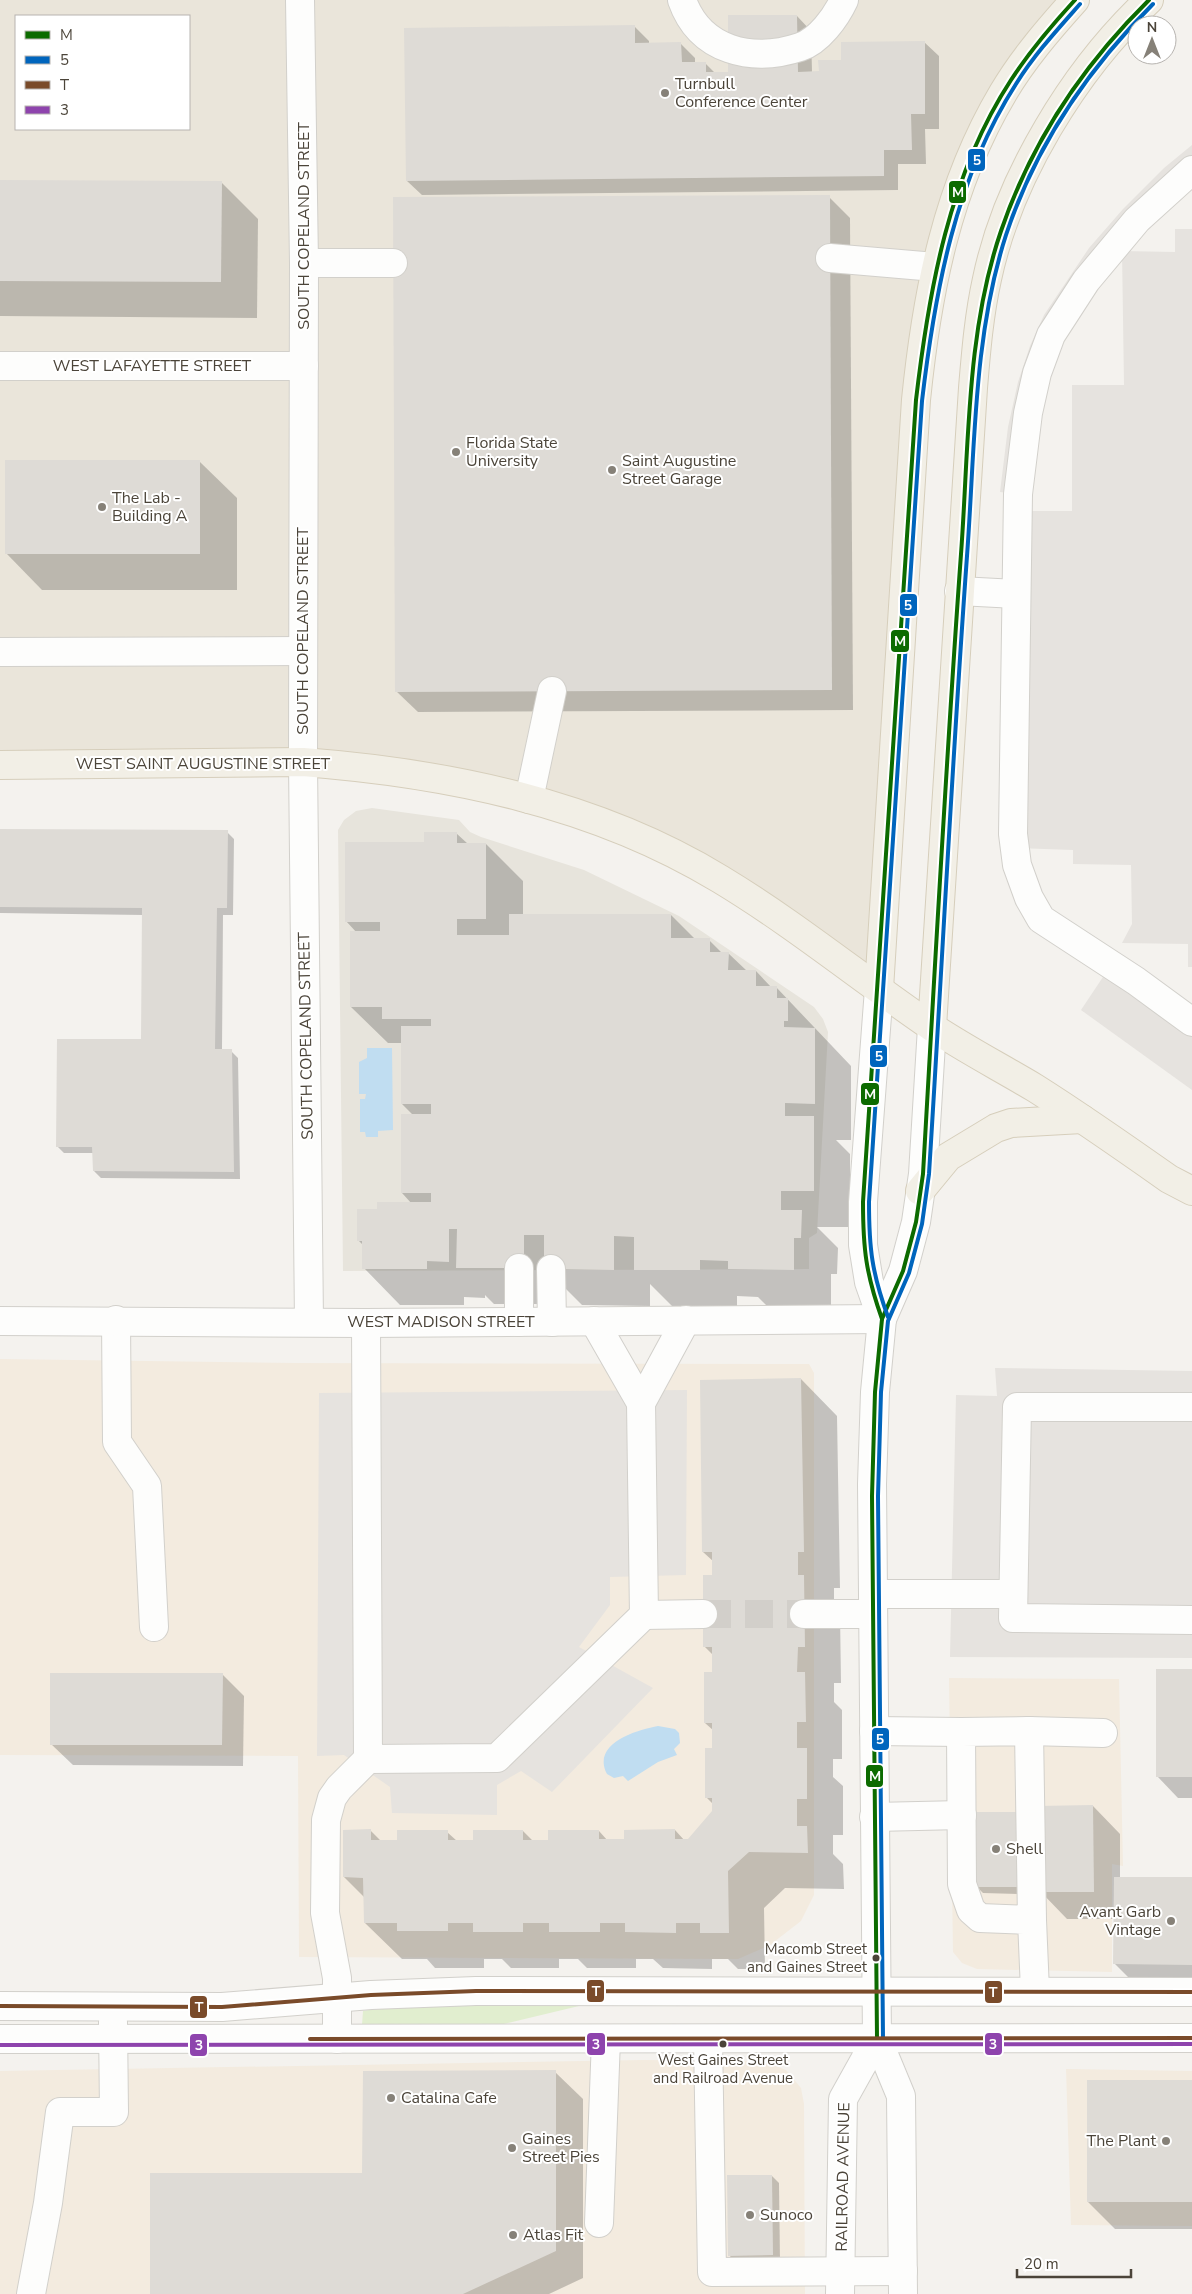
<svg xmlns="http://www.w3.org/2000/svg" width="1192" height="2294" viewBox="0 0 1192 2294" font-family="'Nunito Sans',sans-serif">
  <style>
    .residential { fill: #e7e4dc }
    .commercial { fill: #f3ebdf }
    .education { fill: #eae5da; fill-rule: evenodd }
    .green { fill: #e1eecf }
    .parking { fill: #e6e3df }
    .water { fill: #c0ddf1 }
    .shadow { fill: #0003 }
    .building { fill: #dedbd6 }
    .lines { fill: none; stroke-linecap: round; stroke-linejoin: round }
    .minor-tunnel { stroke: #d2cfca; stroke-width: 28; stroke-dasharray: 28 14; stroke-linecap: butt }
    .minor-casing { stroke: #d2d0cb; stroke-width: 30 }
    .major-casing { stroke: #d6cebb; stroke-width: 30 }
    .minor { stroke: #fdfdfc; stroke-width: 28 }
    .major { stroke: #f2efe6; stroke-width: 28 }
    .bus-1-casing { stroke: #fff; stroke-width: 8 }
    .bus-2-casing { stroke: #fff; stroke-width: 8 }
    .bus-3-casing { stroke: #fff; stroke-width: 8 }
    .bus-4-casing { stroke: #fff; stroke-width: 8 }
    .bus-1 { stroke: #0c6b00; stroke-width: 4 }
    .bus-2 { stroke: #0065bd; stroke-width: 4 }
    .bus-3 { stroke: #7a4b2a; stroke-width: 4 }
    .bus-4 { stroke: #8e44ad; stroke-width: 4 }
    .poi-dot { fill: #868178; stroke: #fff; stroke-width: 2 }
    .bus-dot { fill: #4b4439; stroke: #fff; stroke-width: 2 }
    .labels { text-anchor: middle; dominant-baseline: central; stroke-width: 4; stroke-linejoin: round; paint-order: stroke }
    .bus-label { font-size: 15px; fill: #4b4439; stroke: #fff; text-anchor: end }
    .poi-label { font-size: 16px; fill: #4b4439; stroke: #fff; text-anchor: start }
    .street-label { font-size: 16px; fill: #4b4439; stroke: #fff }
    .line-badge { stroke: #fff; stroke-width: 2 }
    .badge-label { font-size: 14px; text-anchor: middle; font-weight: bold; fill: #fff }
  </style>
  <rect width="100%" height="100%" fill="#f4f2ee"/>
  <path class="residential" d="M372 808 459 820 470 832 481 837 584 870 679 916 814 1007 823 1019 828 1032 817 1233 809 1238V1269L343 1271 338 830 344 820 356 811Z"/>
  <g class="commercial">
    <path d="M0 1359 296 1363 809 1364 814 1373V1895L801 1921 770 1945 738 1959 299 1957 298 1756 0 1755Z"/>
    <path d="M949 1678 1119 1679 1123 1866 1112 1864V1972L977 1969 962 1963 953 1952Z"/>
    <path d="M643 2060 763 2061 786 2070 801 2088 804 2104 805 2294H0V2071Z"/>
    <path d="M1066 2069 1192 2071V2226L1071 2225Z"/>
  </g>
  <path class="education" d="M0 0H1075L1030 53 935 267 879 989 666 849 404 772 0 765ZM16 16H189V129H16Z"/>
  <path class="green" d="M579 2003V2006L491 2027 368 2029 362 2025 363 2011 369 2010 450 2004Z"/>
  <g class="parking">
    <path d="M1192 145V170L1051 335 1018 494 1000 492 1008 427 1018 382 1030 346 1044 315 1089 248 1123 209 1164 168Z"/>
    <path d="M1175 229H1192V967H1188V944L1122 943 1132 924 1131 865 1073 864V850L1015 848 1017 511H1072V385H1124L1122 251 1175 252Z"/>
    <path d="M1111 965 1192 1021V1090L1081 1010Z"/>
    <path d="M995 1368 1192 1371V1658L950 1657 956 1395 997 1396Z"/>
    <path d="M687 1390 686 1575 610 1577V1605L579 1647 653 1688 552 1792 521 1771 497 1785V1815L392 1813 390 1787 344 1755 317 1756 319 1393Z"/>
  </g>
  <g class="water">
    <path d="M367 1048H392L393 1130 378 1131V1137H366L365 1132H360V1099H365L366 1094H359V1062L367 1058Z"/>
    <path d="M658 1726 675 1729 679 1733 680 1743 674 1749 677 1755 658 1762 628 1781 623 1776 614 1778 607 1774C591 1744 636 1730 658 1726Z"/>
  </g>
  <g class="shadow">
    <path d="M797 16 811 31 812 72H820L842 61 924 42 939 56V129H925L926 164H898V190L422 195 407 181 635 27 649 41V44H681L695 58V63H705L715 73H730Z"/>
    <path d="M0 181 222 183 258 219 257 318 0 316Z"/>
    <path d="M829 197 850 218 853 710 418 712 396 691Z"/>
    <path d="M200 462 237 498V590H42L6 553Z"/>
    <path d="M0 830 227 832 234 839 233 915H223L222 1051H231L238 1058 240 1179 101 1178 94 1171 93 1153H64L57 1146 142 1041 143 915 0 913Z"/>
    <path d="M456 833 468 844H486L523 881V915H671L696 940H709L722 953H728L747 971H756L771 987H776L851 1066V1140H836L850 1154V1227H817L838 1248 837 1274H831V1306L766 1305 758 1297 737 1296V1307L672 1306 650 1284V1306L582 1305 560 1283V1304H494L485 1295V1298L464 1297V1305H400L364 1268V1246L358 1240 378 1210 412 1204 402 1193 413 1115 402 1104V1043H388L351 1007 357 933 346 921 425 844Z"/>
    <path d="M801 1379 837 1416 840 1588H834V1607L840 1613 841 1683H834V1702L842 1710V1759H833V1777L843 1786V1835H833V1854L843 1864 844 1889 785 1888 764 1908 765 1969H738L728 1959H712V1969L663 1968 653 1959H636V1968H587L578 1959H559V1968H511L502 1959H484V1968H435L427 1959H402L365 1923V1898L344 1877 370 1830 381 1841H398L447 1832 457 1841H474L523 1831 533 1841H550L599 1831 608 1841H626L675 1830 685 1841H689L714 1811V1805L707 1798 714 1749V1731L705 1723 714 1673V1656L704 1646 714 1562 703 1552Z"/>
    <path d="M1192 1671V1798H1178L1157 1776Z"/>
    <path d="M222 1674 244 1696 243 1766 73 1765 51 1744Z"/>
    <path d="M1093 1806 1120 1834V1878H1192V1992L1142 1991 1115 1964V1919H1067L1040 1891Z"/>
    <path d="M1017 1813 1023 1894 983 1893 976 1886Z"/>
    <path d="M555 2072 583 2099V2278L549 2294H151L364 2175Z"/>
    <path d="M1192 2082V2229H1115L1088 2202Z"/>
    <path d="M772 2176 779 2183 780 2262 736 2263 729 2255Z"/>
  </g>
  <g class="building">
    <path d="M728 15H797L798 72 819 71 818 60H841V42L925 41V114H911L912 150H884V176L406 181 404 28 635 25V43L681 42 682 62H706V72H728Z"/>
    <path d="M0 180 222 181 221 282 0 281Z"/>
    <path d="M830 195 832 690 395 692 393 197Z"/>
    <rect x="5" y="460" width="195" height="94"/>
    <path d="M0 829 228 830 227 908H217L215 1049H232L234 1172 93 1171 92 1147H56L57 1039H141L142 908 0 907Z"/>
    <path d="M424 832H457V843H486V919H457V935H509V914H671V938H710V952H729L728 970H756V986H777V998H788V1021H784V1027L815 1028V1104L785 1103V1116H814V1191H781V1210H802L801 1238H794V1270L728 1269V1261L700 1260V1270H634V1237L614 1236V1270L544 1269V1235H524V1268H456L457 1229H449V1262L427 1261V1269H362V1241H357V1209H377V1202H431V1193H401V1114H431V1104H401V1026H431V1019H382V1007H350V931H380V922H345V842H424Z"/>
    <path d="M801 1378 804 1552H798V1575H804L805 1647H798L797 1672H805L806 1722H797V1748H807V1799H797V1826H807L808 1853 749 1852 728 1871 729 1933H700V1923H676V1933L625 1932V1923H600V1932H549V1923H523V1932H473V1923H448V1931H397V1923H364L363 1878 343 1877V1830L371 1829V1840H397V1830H448V1840H473V1830H523V1840H548V1830H599V1839H624V1830L675 1829V1839H688L712 1811V1798H705V1748H712V1723H704V1672H712V1647H703V1575H712V1552H702L700 1380Z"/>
    <rect x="1156" y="1669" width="36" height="108"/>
    <path d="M50 1673H223L222 1745H50Z"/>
    <path d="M1093 1805 1094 1892H1038V1806Z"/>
    <path d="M976 1812H1017V1887H975Z"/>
    <path d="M1114 1877H1192V1965L1113 1964Z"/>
    <path d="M556 2070V2251L463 2294H150V2173H362L363 2071Z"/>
    <rect x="1087" y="2080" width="105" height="122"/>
    <path d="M727 2175H772L773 2255 728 2256Z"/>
  </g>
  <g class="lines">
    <path class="minor-tunnel" d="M703 1614H804"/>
    <defs>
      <g id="minor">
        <path d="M300 0 304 263 303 762 309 1322"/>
        <path d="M682 0C700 51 752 63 800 47 819 41 836 17 844 0"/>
        <path d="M1192 170 1137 220 1086 281 1051 335 1037 373 1028 413 1018 494 1013 834 1017 865 1029 898 1041 919 1136 981 1192 1022"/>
        <path d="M830 258 935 267"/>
        <path d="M304 263H393"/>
        <path d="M0 366H304"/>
        <path d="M959 591 1016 594"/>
        <path d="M0 652 303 651"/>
        <path d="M529 799 552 691"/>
        <path d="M879 989 863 1202V1245L869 1282 882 1319"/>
        <path d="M519 1268V1322"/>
        <path d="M551 1269 552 1322"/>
        <path d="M116 1320 117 1442 147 1486 154 1627"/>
        <path d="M0 1321 366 1323 882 1319"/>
        <path d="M366 1323 368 1759 497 1758 644 1615 641 1403 594 1321"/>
        <path d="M641 1403 686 1320"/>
        <path d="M1192 1407H1017L1013 1618 1192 1620"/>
        <path d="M873 1594H1013"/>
        <path d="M804 1614H873"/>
        <path d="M644 1615 703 1614"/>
        <path d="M874 1731 961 1732"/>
        <path d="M1029 1731 1103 1733"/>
        <path d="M874 1817 962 1815"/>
        <path d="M1032 1920 1029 1731 961 1732 962 1884 971 1910 980 1918 1032 1920 1035 1991"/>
        <path d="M0 2006 222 2007 371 1995 476 1991 1192 1992"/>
        <path d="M0 2039 1192 2038"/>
        <path d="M337 2039V1978L325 1913 326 1820 332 1798 339 1788 368 1759"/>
        <path d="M708 2039 712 2272 903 2271"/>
        <path d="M599 2223 606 2039"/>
        <path d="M31 2294 48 2203 60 2112H114L113 2022"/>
        <path d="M840 2294 843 2099 877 2038"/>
        <path d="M903 2294 901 2096 877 2038 872 1484 875 1392 882 1319 903 1271 916 1222 923 1174 932 1027"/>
      </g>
      <g id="major">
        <path d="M0 765 303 762C447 773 595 803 720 879 793 923 859 977 929 1025 963 1048 1000 1067 1035 1088 1081 1117 1125 1148 1169 1179L1192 1191"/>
        <path d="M879 989 916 400C927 292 947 187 1003 93 1023 59 1049 29 1075 0"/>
        <path d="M932 1027 973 388C976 352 979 315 987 279 1008 179 1074 70 1149 0"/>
        <path d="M920 1191 948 1157 996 1128 1011 1123 1082 1119"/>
      </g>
    </defs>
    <use href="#minor" class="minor-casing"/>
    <use href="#major" class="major-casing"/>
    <use href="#minor" class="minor"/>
    <use href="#major" class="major"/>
    <defs>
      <g id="bus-1">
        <path d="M882 1319C866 1274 863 1249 863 1202L916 400C929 289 949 175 1011 80 1030 51 1052 25 1075 0"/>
        <path d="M877 2038 872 1496 875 1392 882 1319 903 1271 916 1222 923 1174C935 967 946 760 961 554 969 447 966 333 1001 231 1031 143 1083 65 1149 0"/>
      </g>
      <g id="bus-2">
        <path d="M888 1317C872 1273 869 1249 869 1202L922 401C935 291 955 179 1016 84 1034 55 1057 30 1080 4"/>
        <path d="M883 2038 878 1496 881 1392 888 1321 909 1273 922 1224 929 1174C942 968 952 762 967 556 975 450 973 337 1006 235 1035 147 1088 69 1153 4"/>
      </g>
      <g id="bus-3">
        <path d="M0 2006 222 2007 371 1995 476 1991 1192 1992"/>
        <path d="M310 2039 1192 2038"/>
      </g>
      <path id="bus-4" d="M0 2045 1192 2044"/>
    </defs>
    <use href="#bus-1" class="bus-1-casing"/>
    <use href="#bus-2" class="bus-2-casing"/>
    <use href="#bus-3" class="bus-3-casing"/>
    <use href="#bus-4" class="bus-4-casing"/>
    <use href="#bus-1" class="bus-1"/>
    <use href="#bus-2" class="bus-2"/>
    <use href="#bus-3" class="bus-3"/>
    <use href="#bus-4" class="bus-4"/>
  </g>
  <g class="poi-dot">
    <circle cx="665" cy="93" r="5"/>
    <circle cx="456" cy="452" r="5"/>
    <circle cx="612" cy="470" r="5"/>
    <circle cx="102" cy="507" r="5"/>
    <circle cx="996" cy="1849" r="5"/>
    <circle cx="1171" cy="1921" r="5"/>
    <circle cx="391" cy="2098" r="5"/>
    <circle cx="1166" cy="2141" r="5"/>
    <circle cx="512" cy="2148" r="5"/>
    <circle cx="750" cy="2215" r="5"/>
    <circle cx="513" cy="2235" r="5"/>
  </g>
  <g class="bus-dot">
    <circle cx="876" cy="1958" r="4.5"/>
    <circle cx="723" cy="2044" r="4.5"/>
  </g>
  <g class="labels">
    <g class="bus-label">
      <text x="867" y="1949">Macomb Street<tspan x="867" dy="18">and Gaines Street</tspan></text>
      <text x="723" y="2060" text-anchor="middle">West Gaines Street<tspan x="723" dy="18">and Railroad Avenue</tspan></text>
    </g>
    <g class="poi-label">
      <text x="675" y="84">Turnbull<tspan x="675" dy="18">Conference Center</tspan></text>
      <text x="466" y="443">Florida State<tspan x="466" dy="18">University</tspan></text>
      <text x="622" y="461">Saint Augustine<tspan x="622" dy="18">Street Garage</tspan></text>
      <text x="112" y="498">The Lab -<tspan x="112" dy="18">Building A</tspan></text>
      <text x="1006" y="1849">Shell</text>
      <text x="1161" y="1912" text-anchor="end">Avant Garb<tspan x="1161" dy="18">Vintage</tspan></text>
      <text x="401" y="2098">Catalina Cafe</text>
      <text x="522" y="2139">Gaines<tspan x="522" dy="18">Street Pies</tspan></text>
      <text x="1156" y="2141" text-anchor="end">The Plant</text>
      <text x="760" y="2215">Sunoco</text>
      <text x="523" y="2235">Atlas Fit</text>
    </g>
    <g class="street-label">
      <text transform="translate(304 226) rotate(-90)">SOUTH COPELAND STREET</text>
      <text x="152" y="366">WEST LAFAYETTE STREET</text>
      <text transform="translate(303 631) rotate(-90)">SOUTH COPELAND STREET</text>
      <text x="203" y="764">WEST SAINT AUGUSTINE STREET</text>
      <text transform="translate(306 1036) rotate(-91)">SOUTH COPELAND STREET</text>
      <text x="441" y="1322">WEST MADISON STREET</text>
      <text transform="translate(843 2177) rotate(-89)">RAILROAD AVENUE</text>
    </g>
  </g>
  <g class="line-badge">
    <rect x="967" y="148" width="19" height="24" rx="5" fill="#0065bd"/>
    <rect x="948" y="180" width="19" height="24" rx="5" fill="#0c6b00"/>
    <rect x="899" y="593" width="19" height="24" rx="5" fill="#0065bd"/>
    <rect x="890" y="629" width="20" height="24" rx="5" fill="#0c6b00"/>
    <rect x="869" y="1044" width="19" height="24" rx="5" fill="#0065bd"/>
    <rect x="860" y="1082" width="20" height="24" rx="5" fill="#0c6b00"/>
    <rect x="871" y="1727" width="19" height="24" rx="5" fill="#0065bd"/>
    <rect x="865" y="1764" width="19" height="24" rx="5" fill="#0c6b00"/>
    <rect x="586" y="1979" width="19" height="24" rx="5" fill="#7a4b2a"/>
    <rect x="984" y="1980" width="19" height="24" rx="5" fill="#7a4b2a"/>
    <rect x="189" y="1995" width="19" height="24" rx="5" fill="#7a4b2a"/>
    <rect x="984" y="2032" width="19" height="24" rx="5" fill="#8e44ad"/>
    <rect x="586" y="2032" width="20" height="24" rx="5" fill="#8e44ad"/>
    <rect x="189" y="2033" width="19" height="24" rx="5" fill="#8e44ad"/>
  </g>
  <g class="badge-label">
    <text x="977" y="165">5</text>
    <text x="958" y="197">M</text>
    <text x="908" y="610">5</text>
    <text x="900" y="646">M</text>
    <text x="879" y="1061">5</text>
    <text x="870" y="1099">M</text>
    <text x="880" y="1744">5</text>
    <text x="875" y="1781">M</text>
    <text x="596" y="1996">T</text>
    <text x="993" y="1997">T</text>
    <text x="199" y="2012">T</text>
    <text x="993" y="2049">3</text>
    <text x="596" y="2049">3</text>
    <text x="199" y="2050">3</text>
  </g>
  <rect x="15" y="15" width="175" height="115" fill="#ffffff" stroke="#b7b4b0"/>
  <rect x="25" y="31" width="25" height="8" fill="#0c6b00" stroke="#b7b4b0"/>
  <text x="60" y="40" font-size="15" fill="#4b4439">M</text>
  <rect x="25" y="56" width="25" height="8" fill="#0065bd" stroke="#b7b4b0"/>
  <text x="60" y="65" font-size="15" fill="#4b4439">5</text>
  <rect x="25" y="81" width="25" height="8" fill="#7a4b2a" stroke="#b7b4b0"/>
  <text x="60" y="90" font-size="15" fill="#4b4439">T</text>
  <rect x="25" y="106" width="25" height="8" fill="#8e44ad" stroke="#b7b4b0"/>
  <text x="60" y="115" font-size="15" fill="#4b4439">3</text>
  <g transform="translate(1152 40)"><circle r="24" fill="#ffffff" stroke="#b7b4b0"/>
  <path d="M0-4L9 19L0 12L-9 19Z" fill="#868178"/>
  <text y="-8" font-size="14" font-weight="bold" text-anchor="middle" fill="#4b4439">N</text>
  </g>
  <path d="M1017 2269v8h114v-8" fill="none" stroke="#4b4439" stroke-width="2.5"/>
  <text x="1024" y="2269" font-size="15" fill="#4b4439" stroke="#ffffff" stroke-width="4" paint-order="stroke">20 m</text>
</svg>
